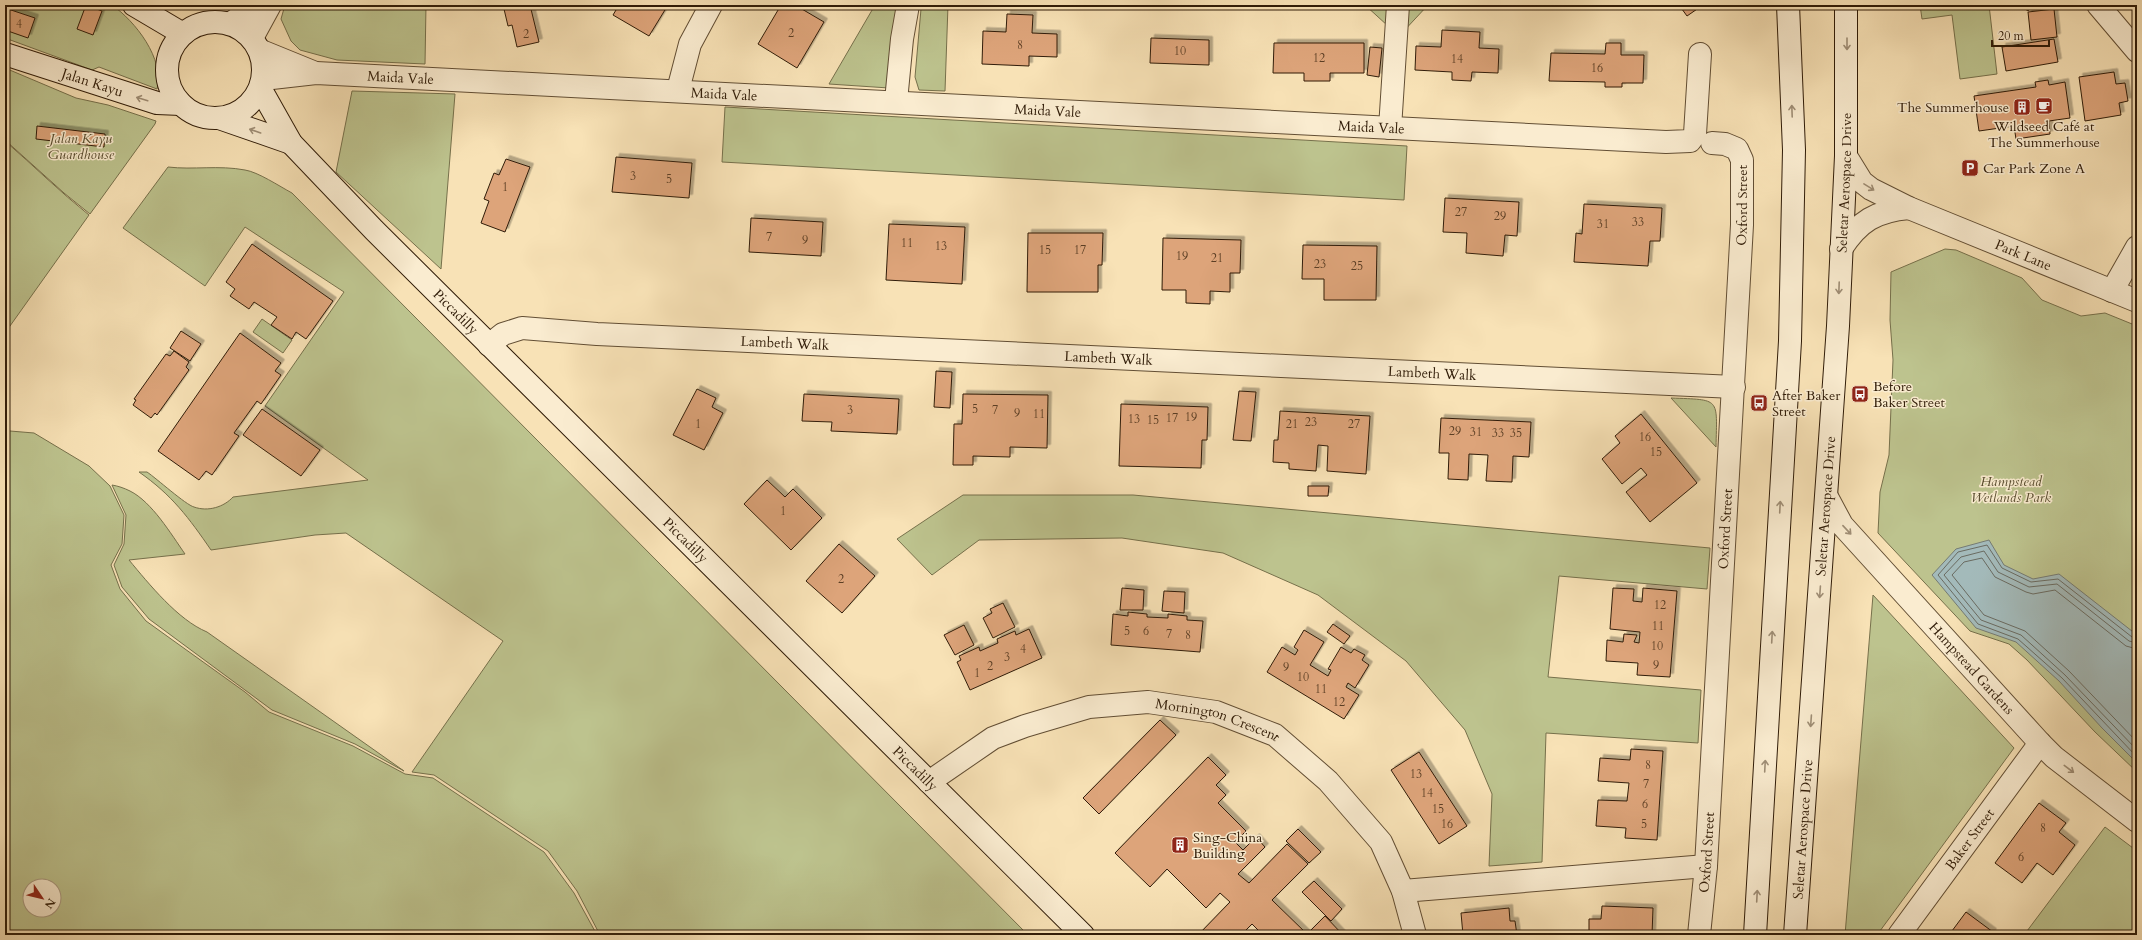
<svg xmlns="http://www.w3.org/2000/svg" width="2142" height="940" viewBox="0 0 2142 940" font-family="Cardo,serif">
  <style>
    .green { fill: #bdc38e; stroke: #76704b; fill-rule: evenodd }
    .water { fill: #a3baba; stroke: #757b73 }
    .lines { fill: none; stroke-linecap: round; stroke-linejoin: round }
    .shore { stroke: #6a6b61; stroke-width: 1 }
    .building { fill: #dda47a; stroke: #301c08; filter: url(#shadow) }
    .street-casing { stroke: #624e34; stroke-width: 24 }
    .secondary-casing { stroke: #301c08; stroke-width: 24 }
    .street { stroke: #faecd0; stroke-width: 22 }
    .secondary { stroke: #faecd0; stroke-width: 22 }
    .oneway { stroke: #9f8e76 }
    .labels { text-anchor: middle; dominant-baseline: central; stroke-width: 3; stroke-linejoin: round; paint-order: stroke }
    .number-label { font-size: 12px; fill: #5b3e24 }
    .street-label { font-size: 14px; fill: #301c08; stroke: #faecd0 }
    .poi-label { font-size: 14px; fill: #301c08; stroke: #faecd0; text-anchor: start }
    .park-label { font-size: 14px; font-style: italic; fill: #5a4e30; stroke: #faecd0 }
  </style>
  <defs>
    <filter id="shadow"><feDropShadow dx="3.5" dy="-3.5" stdDeviation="0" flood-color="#0004"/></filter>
  </defs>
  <rect width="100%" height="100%" fill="#f8e2b6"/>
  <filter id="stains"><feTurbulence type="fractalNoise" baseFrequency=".005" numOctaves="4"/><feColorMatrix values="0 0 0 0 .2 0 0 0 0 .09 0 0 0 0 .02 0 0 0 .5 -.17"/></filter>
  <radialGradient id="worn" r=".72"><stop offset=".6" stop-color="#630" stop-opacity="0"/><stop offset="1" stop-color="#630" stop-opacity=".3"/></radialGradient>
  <g class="green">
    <path d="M5 5H112C135 21 165 59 157 89L99 67 92 70 5 38Z"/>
    <path d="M285 5H426L425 64 337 60 300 50 291 41 281 19Z"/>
    <path d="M875 5H900L889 88 829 84Z"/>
    <path d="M923 5H948L945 91 919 90 915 77 921 9Z"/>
    <path d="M1365 5H1390L1388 26Z"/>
    <path d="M1404 5H1428L1401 34Z"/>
    <path d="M1920 5H1989L1997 74 1960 79 1952 15 1922 19Z"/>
    <path d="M5 68 76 98 108 105 156 121 155 124 90 214 64 193 5 140Z"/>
    <path d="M352 91 455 94 441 269 336 172Z"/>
    <path d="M725 107 1407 146 1404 200 722 162Z"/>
    <path d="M5 141C34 166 60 192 89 215L5 333Z"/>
    <path d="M168 167C193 170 219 165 245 170 258 172 279 186 292 193L1028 935H600L577 891 548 851 434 775 412 772 503 641 346 533 315 535 211 550C189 518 172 495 139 472H147C156 478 186 505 194 507 208 512 224 507 233 497L368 480 265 406 344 292 245 227 205 286 123 228Z"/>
    <path d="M1945 249 1956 250 2022 278 2042 300 2081 316 2105 313 2137 326V772L2095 732 2027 660 2009 644 1970 631 1878 533 1880 492 1889 455 1893 360 1890 320 1891 272Z"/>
    <path d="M262 319 292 340 283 353 253 332Z"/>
    <path d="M1671 398C1721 400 1717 397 1716 447Z"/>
    <path d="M5 429 10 431 34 433 89 466 110 486 124 515 122 544 111 565 120 589 146 621 245 692 269 712 353 746 405 774 433 778 544 852 574 893 597 935H5ZM30 886H54V910H30Z"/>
    <path d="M112 485C118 486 124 488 130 491 152 502 171 534 185 554L129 560C149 584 178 620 207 632L404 771 355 744 272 710 149 619 122 587 114 565 124 544 126 515Z"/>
    <path d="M963 495H1133L1710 548 1707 589 1559 576 1548 677 1701 690 1698 743 1546 733 1542 862 1489 866 1492 794 1465 730 1406 661 1318 595 1223 553 1122 538 979 540 932 575 897 539Z"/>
    <path d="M1873 595 2014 748 1877 935H1845Z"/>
    <path d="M2105 827 2137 851V932L2135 935H2024Z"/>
  </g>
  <path class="water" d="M1989 540 2004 565 2033 579 2059 574 2137 635V763L2102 728 2059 681 2016 642 1976 628 1932 575 1956 549Z"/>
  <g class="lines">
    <g class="shore">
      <path d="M2137 638 2132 637 2058 579 2031 582 2002 568 1987 545 1958 552 1938 575 1978 624 2018 639 2062 678 2137 757"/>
      <path d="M2137 643 2129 641 2057 584 2029 587 1998 572 1984 551 1961 557 1944 575 1981 620 2021 635 2065 675 2137 750"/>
      <path d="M2137 649 2126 646 2055 590 2033 594 2026 592 1995 577 1982 558 1964 562 1952 575 1984 615 2025 631 2069 671 2137 742"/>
    </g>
  </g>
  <g class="building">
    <path d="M86 5 102 11 93 35 77 29Z"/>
    <path d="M507 5H530L539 42 517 47 512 25 508 26 504 9 508 8Z"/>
    <path d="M619 5H668L649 36 613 15Z"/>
    <path d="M781 5H795L824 22 797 68 758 44Z"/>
    <path d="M1679 5H1703L1687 16Z"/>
    <path d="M2020 5H2032L2028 11Z"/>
    <path d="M5 8 35 18 28 38 5 30Z"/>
    <path d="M2054 9 2057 37 2031 40 2028 12Z"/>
    <path d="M1007 14 1033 15 1032 33 1057 34V57L1029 56V66L982 64 983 31 1006 32Z"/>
    <path d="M1442 30 1480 32 1479 48 1499 49 1498 73 1472 72 1471 81 1452 80V72L1415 70 1416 46 1441 47Z"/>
    <path d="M1151 38 1209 40V65L1150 63Z"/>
    <path d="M2054 39 2058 62 2006 71 2002 47Z"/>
    <path d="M1274 43H1364V73H1330V81H1304V73H1273Z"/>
    <path d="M1606 43H1621V55H1644L1643 83H1622V87H1605V82L1549 81 1551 53 1605 54Z"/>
    <path d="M1370 47 1382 48 1379 77 1367 75Z"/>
    <path d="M2114 72 2116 84 2125 83 2128 101 2119 103 2121 115 2085 121 2079 77Z"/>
    <path d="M2048 80 2049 85 2065 82 2070 118 2049 121 2050 134 2016 139 2014 126 1979 131 1974 96 2036 87 2035 82Z"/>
    <path d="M37 126 105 134 104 147 36 139Z"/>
    <path d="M616 157 692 163 689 198 612 192Z"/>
    <path d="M506 159 530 167 505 232 481 223 489 201 484 199 494 173 499 175Z"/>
    <path d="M1445 198 1519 202 1517 236 1505 235 1503 256 1466 253 1467 233 1443 232Z"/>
    <path d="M1584 204 1662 208 1660 241H1650L1648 266 1574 262 1576 233 1582 234Z"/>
    <path d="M751 218 823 222 821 256 749 252Z"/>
    <path d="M889 224 965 227 962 284 886 280Z"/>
    <path d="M1028 233H1103L1102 265H1098V292H1027Z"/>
    <path d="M1163 238 1241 240 1240 273H1230V292L1210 291V304L1186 303V290H1162Z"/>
    <path d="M252 244 333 301 306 339 296 332 292 339 271 325 277 317 254 302 249 309 230 296 235 289 226 282Z"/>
    <path d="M1303 245 1377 246 1376 300H1324V279H1302Z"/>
    <path d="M181 331 201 344 190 361 170 348Z"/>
    <path d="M240 333 281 363 275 371 281 375 261 404 257 401 234 433 239 436 212 475 206 471 199 480 158 451Z"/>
    <path d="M174 351 189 362 186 367 189 370 157 415 155 413 151 418 133 405 136 400 134 399 166 354 170 356Z"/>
    <path d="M936 371 952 372 950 408 934 407Z"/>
    <path d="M697 389 716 398 712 407 723 413 704 450 673 435Z"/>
    <path d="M1239 391 1256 392 1251 441 1233 440Z"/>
    <path d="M804 394 899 399 897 434 831 431 832 422 802 421Z"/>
    <path d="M963 394 1048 395 1047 448 1010 447V457L973 456V465H953L954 424H962Z"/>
    <path d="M1121 404 1208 407 1207 440H1202L1201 468 1119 466Z"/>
    <path d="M262 409 320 450 301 476 243 435Z"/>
    <path d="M1280 411 1370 416 1366 474 1327 471 1328 446 1318 445 1316 471 1289 469V463L1273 462 1274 440H1278Z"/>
    <path d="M1641 414 1697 483 1650 522 1626 492 1647 475 1641 468 1622 484 1602 459 1620 443 1615 436Z"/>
    <path d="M1441 418 1531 422 1529 457 1513 456 1512 482 1486 481 1488 455 1469 454 1468 480 1448 479 1449 453H1439Z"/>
    <path d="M767 480 785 497 793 489 822 518 791 550 744 504Z"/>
    <path d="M1308 486H1329L1328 496H1308Z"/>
    <path d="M839 544 875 576 842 613 806 581Z"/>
    <path d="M1122 588 1144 590 1143 610H1120Z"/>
    <path d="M1613 588 1634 589 1633 601 1642 602 1643 588 1677 591 1670 677 1637 675 1638 663 1606 661 1607 640 1623 642 1624 634 1637 635 1634 642 1639 643 1640 632 1610 629Z"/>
    <path d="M1164 591 1185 592 1184 613 1162 611Z"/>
    <path d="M1003 603 1015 627 993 638 983 618 992 613 990 609Z"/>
    <path d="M1128 612 1147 614V617L1168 618V614L1187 616V620L1203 621 1200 652 1111 645 1113 614 1128 616Z"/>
    <path d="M1333 624 1350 636 1344 644 1327 632Z"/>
    <path d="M964 625 974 645 955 655 944 635Z"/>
    <path d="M1029 629 1042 658 970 690 957 662 961 660 959 656 979 647 980 651 998 643 997 639 1015 631 1016 635Z"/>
    <path d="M1304 630 1324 642 1310 665 1328 676 1331 670 1328 669 1341 647 1351 653 1354 649 1365 655 1362 660 1369 665 1355 688 1348 683 1346 687 1359 695 1344 719 1267 672 1282 647 1295 655 1298 650 1294 647Z"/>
    <path d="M1160 720 1176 735 1099 814 1083 798Z"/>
    <path d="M1631 749 1663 751 1657 840 1625 838 1626 828 1596 826 1598 800 1627 801 1629 783 1598 781 1600 758 1630 760Z"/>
    <path d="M1419 752 1467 826 1439 844 1391 770Z"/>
    <path d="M1208 757 1226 775 1216 785 1226 795 1218 803 1246 831 1235 842 1243 850 1256 837 1265 847 1238 874 1249 883 1287 844 1308 864 1272 900 1307 934 1325 916 1343 935H1263L1252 924 1241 935H1198L1230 902 1220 893 1206 908 1167 869 1150 887 1115 853Z"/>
    <path d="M2039 803 2066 823 2059 832 2075 845 2053 875 2037 863 2022 883 1995 863Z"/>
    <path d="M1298 829 1321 852 1309 863 1286 841Z"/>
    <path d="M1314 881 1342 909 1331 921 1302 892Z"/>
    <path d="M1602 906 1653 908 1652 935H1589V919H1601Z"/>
    <path d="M1509 908 1510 921H1515L1517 935H1463L1461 913Z"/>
    <path d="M1966 912 1993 932 1991 935H1949Z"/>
  </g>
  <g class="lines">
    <defs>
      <g id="street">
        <path d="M2098 5 2137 51"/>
        <path d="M230 24 256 5"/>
        <path d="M252 38 270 5"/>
        <path d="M259 50 313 72"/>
        <path id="s1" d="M263 79 316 73 1666 142 1690 141 1695 134 1700 54"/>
        <path d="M678 90 690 44 711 5"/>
        <path d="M896 101 902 39 908 5"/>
        <path d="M1390 128 1398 5"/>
        <path id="s2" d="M1846 156 1862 182 1871 189 1909 208 2137 301"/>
        <path d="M1841 249C1859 221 1876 211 1909 208"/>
        <path d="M2112 291 2137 247"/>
        <path id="s3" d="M489 345 503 334 522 328 597 334 1734 387"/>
        <path id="s4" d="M1827 497 1842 525 2040 743 2054 757 2137 821"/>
        <path id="s5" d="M929 782 993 738 1025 726 1089 707 1148 702 1216 712 1275 735 1328 781 1381 842 1403 891 1415 935"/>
        <path d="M1403 891 1706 866"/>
        <path id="s6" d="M1699 935 1706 866 1742 225V160L1737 149 1725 144 1712 143"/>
        <path id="s7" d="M1899 935 2040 743"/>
      </g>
      <g id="secondary">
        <path d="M134 5 183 34"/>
        <circle cx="215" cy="70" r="48"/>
        <path id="s8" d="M5 54 157 103 181 104"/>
        <path id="s9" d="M260 88 291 143 374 230 1083 935"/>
        <path d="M219 118 291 143"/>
        <path d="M1755 935 1790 341 1794 150 1788 5"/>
        <path id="s10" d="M1795 935 1838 326 1846 156V5"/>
      </g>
    </defs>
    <use href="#street" class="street-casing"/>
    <use href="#secondary" class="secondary-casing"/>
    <use href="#street" class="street"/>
    <use href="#secondary" class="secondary"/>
  </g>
  <defs><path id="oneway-shaft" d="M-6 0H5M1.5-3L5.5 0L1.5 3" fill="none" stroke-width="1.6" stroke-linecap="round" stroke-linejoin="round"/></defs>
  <g class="oneway">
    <use href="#oneway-shaft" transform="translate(1847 44) rotate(90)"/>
    <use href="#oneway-shaft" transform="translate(142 99) rotate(-163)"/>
    <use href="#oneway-shaft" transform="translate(1792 111) rotate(-92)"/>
    <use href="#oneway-shaft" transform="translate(255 131) rotate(-161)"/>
    <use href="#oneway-shaft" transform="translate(1869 187) rotate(32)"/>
    <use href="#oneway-shaft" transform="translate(1839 288) rotate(92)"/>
    <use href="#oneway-shaft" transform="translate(1780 507) rotate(-87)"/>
    <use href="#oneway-shaft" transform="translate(1847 530) rotate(47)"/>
    <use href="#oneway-shaft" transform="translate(1820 592) rotate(94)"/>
    <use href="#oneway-shaft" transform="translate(1772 637) rotate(-87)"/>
    <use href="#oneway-shaft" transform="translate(1811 721) rotate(94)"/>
    <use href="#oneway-shaft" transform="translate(1765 766) rotate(-87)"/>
    <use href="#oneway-shaft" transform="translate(2069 769) rotate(37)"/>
    <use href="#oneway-shaft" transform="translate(1757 896) rotate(-87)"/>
  </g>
  <defs>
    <symbol id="cafe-square" viewBox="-11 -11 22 22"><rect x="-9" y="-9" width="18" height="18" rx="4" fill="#8f2418" stroke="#faecd0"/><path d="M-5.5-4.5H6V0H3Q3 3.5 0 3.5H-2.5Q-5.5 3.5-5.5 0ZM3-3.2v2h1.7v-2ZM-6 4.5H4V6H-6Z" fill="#fff"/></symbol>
    <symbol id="building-square" viewBox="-11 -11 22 22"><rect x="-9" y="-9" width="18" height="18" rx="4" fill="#8f2418" stroke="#faecd0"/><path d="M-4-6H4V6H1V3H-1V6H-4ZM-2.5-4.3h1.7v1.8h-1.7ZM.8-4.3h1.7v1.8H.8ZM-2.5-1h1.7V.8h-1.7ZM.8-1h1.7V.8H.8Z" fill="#fff"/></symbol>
    <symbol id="parking-square" viewBox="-11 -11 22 22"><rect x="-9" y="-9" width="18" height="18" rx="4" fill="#8f2418" stroke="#faecd0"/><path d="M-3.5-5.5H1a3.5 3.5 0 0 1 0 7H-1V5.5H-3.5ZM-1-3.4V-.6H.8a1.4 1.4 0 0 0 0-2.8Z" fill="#fff"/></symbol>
    <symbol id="bus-square" viewBox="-11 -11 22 22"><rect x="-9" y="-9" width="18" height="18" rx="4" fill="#8f2418" stroke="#faecd0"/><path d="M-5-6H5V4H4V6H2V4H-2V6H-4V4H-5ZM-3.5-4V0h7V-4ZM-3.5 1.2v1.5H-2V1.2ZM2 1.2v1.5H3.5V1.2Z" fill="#fff"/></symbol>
  </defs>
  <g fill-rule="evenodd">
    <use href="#cafe-square" x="2034" y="96" width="20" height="20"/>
    <use href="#building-square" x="2012" y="97" width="20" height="20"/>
    <use href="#parking-square" x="1960" y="158" width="20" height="20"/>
    <use href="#bus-square" x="1850" y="384" width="20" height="20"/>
    <use href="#bus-square" x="1749" y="393" width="20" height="20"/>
    <use href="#building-square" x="1170" y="835" width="20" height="20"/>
  </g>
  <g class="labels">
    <g class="number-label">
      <text x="19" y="24">4</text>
      <text x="791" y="33">2</text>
      <text x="526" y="34">2</text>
      <text x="1020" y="45">8</text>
      <text x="1180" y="51">10</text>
      <text x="1319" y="58">12</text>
      <text x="1457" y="59">14</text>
      <text x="1597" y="68">16</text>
      <text x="633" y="176">3</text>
      <text x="669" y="179">5</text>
      <text x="505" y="187">1</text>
      <text x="1461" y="212">27</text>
      <text x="1500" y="216">29</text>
      <text x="1638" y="222">33</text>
      <text x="1603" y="224">31</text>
      <text x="769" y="237">7</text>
      <text x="805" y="240">9</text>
      <text x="907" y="243">11</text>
      <text x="941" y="246">13</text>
      <text x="1045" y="250">15</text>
      <text x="1080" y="250">17</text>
      <text x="1182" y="256">19</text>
      <text x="1217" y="258">21</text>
      <text x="1320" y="264">23</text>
      <text x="1357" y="266">25</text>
      <text x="975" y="409">5</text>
      <text x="850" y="410">3</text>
      <text x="995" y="410">7</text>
      <text x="1017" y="413">9</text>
      <text x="1039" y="414">11</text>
      <text x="1191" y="417">19</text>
      <text x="1172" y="418">17</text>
      <text x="1134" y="419">13</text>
      <text x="1153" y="420">15</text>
      <text x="1311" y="422">23</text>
      <text x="698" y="424">1</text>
      <text x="1292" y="424">21</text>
      <text x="1354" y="424">27</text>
      <text x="1455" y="431">29</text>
      <text x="1476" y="432">31</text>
      <text x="1498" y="433">33</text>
      <text x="1516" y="433">35</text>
      <text x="1645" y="437">16</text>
      <text x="1656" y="452">15</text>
      <text x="783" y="511">1</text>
      <text x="841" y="579">2</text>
      <text x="1660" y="605">12</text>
      <text x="1658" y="626">11</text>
      <text x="1127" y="631">5</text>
      <text x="1146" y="631">6</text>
      <text x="1169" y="634">7</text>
      <text x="1188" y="635">8</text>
      <text x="1657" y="646">10</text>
      <text x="1023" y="649">4</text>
      <text x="1007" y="657">3</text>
      <text x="1656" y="665">9</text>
      <text x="990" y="666">2</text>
      <text x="1286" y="667">9</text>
      <text x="977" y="673">1</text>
      <text x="1303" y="677">10</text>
      <text x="1321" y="689">11</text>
      <text x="1339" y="702">12</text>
      <text x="1648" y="765">8</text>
      <text x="1416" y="774">13</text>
      <text x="1646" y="784">7</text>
      <text x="1427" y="793">14</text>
      <text x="1645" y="804">6</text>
      <text x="1438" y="809">15</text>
      <text x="1447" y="824">16</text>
      <text x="1644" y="824">5</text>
      <text x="2043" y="828">8</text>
      <text x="2021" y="857">6</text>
    </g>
    <g class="street-label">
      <text stroke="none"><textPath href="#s1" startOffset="138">Maida Vale</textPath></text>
      <text stroke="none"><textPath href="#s8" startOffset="92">Jalan Kayu</textPath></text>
      <text stroke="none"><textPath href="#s1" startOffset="462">Maida Vale</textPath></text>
      <text stroke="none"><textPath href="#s1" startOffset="786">Maida Vale</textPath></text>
      <text stroke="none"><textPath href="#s1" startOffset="1110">Maida Vale</textPath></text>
      <text stroke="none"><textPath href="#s10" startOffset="754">Seletar Aerospace Drive</textPath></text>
      <text stroke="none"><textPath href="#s6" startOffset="731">Oxford Street</textPath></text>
      <text stroke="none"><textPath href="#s2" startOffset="208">Park Lane</textPath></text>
      <text stroke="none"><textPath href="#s9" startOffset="299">Piccadilly</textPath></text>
      <text stroke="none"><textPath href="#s3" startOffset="301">Lambeth Walk</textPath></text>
      <text stroke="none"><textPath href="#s3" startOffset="625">Lambeth Walk</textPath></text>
      <text stroke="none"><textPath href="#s3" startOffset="949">Lambeth Walk</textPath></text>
      <text stroke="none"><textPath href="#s10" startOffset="430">Seletar Aerospace Drive</textPath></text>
      <text stroke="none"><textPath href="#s6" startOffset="407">Oxford Street</textPath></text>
      <text stroke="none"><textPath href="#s9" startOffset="623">Piccadilly</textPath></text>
      <text stroke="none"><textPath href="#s4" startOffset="225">Hampstead Gardens</textPath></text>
      <text stroke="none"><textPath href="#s5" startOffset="310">Mornington Crescent</textPath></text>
      <text stroke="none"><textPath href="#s9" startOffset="947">Piccadilly</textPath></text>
      <text stroke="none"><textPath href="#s10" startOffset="106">Seletar Aerospace Drive</textPath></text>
      <text stroke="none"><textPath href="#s7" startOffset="119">Baker Street</textPath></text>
      <text stroke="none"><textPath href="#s6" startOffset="83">Oxford Street</textPath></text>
    </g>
    <g class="poi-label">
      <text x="2009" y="107" text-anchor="end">The Summerhouse</text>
      <text x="2044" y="126" text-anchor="middle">Wildseed Café at<tspan x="2044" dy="16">The Summerhouse</tspan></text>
      <text x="1983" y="168">Car Park Zone A</text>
      <text x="1873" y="386">Before<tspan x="1873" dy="16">Baker Street</tspan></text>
      <text x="1772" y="395">After Baker<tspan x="1772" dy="16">Street</tspan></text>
      <text x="1193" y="837">Sing-China<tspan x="1193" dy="16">Building</tspan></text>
    </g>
    <g class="park-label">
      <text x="81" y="138">Jalan Kayu<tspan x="81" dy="16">Guardhouse</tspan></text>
      <text x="2011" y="481">Hampstead<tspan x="2011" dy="16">Wetlands Park</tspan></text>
    </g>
  </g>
  <rect width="2142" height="940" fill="none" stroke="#f8e2b6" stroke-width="20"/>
  <rect x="6" y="6" width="2130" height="928" fill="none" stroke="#301c08" stroke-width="2"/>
  <rect x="10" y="10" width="2122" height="920" fill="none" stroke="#301c08"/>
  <g transform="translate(42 898) rotate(125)"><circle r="19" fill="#faecd0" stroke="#a99980"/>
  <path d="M0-3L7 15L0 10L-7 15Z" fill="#8f2418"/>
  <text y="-6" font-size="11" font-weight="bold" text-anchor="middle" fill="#301c08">N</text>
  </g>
  <path d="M1992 40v6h57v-6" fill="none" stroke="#301c08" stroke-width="2"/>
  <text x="1998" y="40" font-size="12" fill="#301c08" stroke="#faecd0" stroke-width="3" paint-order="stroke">20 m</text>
  <rect width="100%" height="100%" filter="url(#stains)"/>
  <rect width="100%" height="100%" fill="url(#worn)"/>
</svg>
